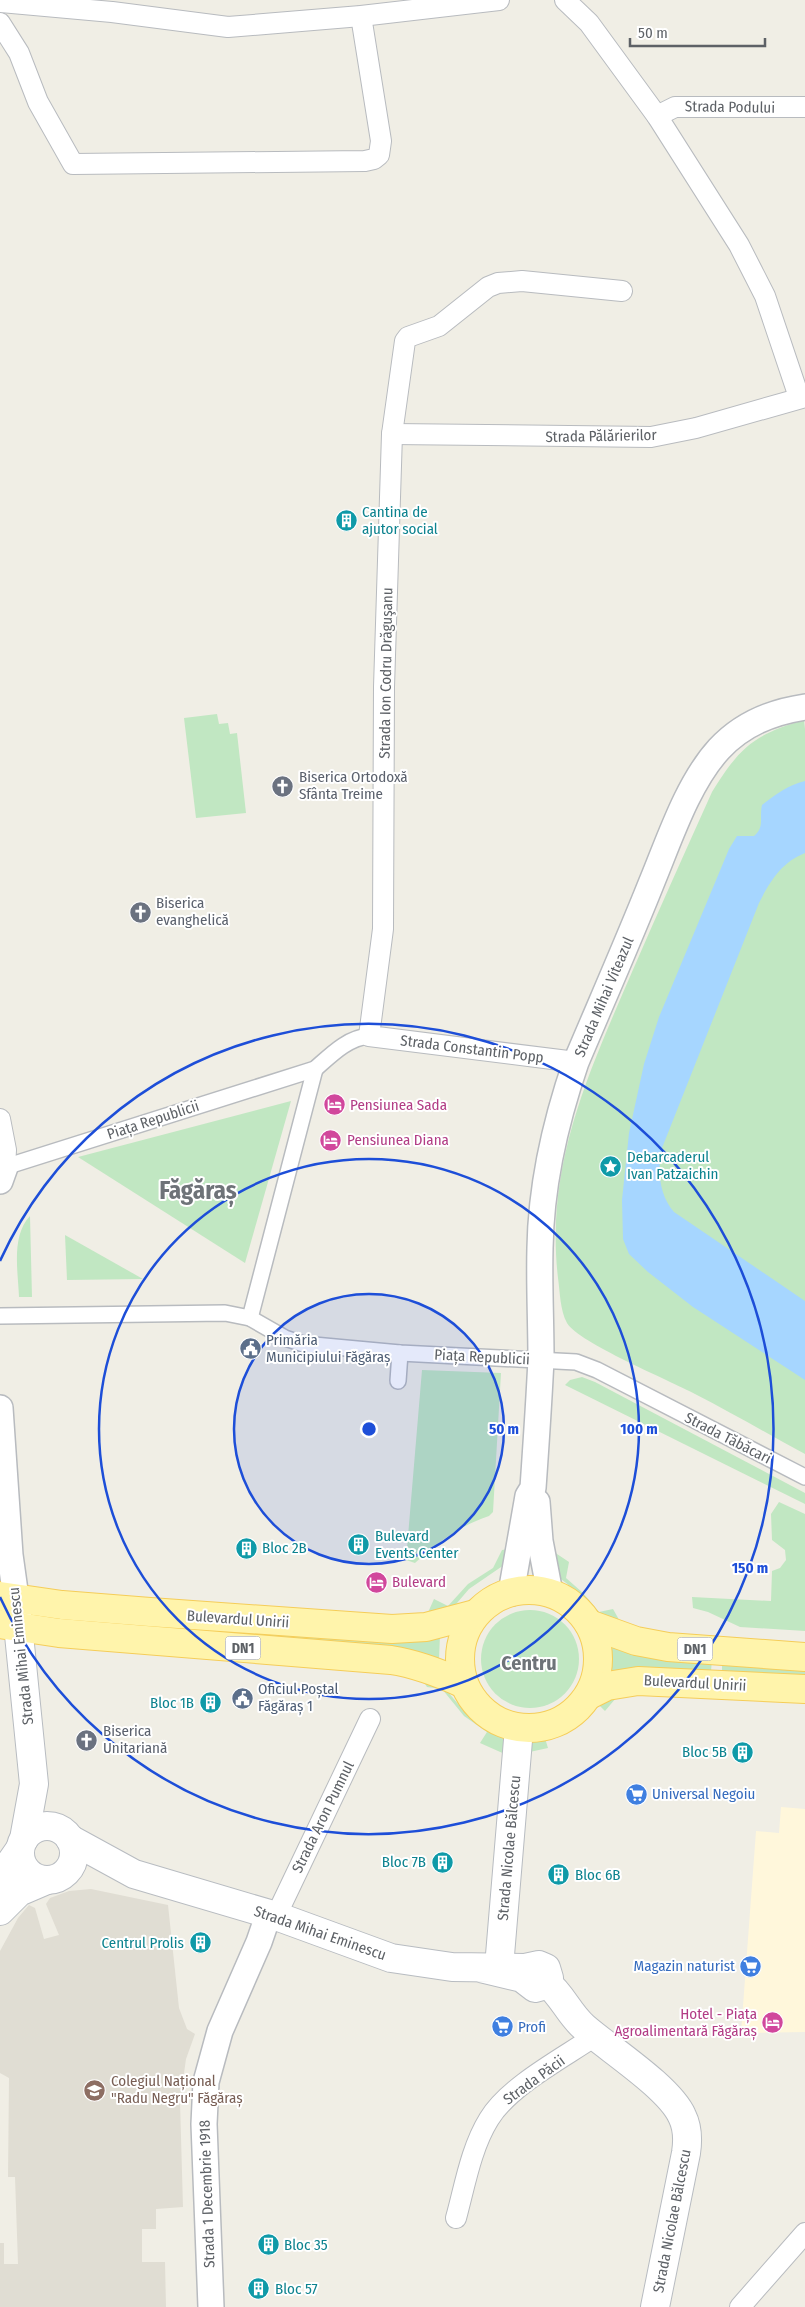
<svg xmlns="http://www.w3.org/2000/svg" width="805" height="2307" viewBox="0 0 805 2307" font-family="'Fira Sans Condensed',sans-serif">
  <style>
    .commercial { fill: #fff7db }
    .education { fill: #e0ddd3 }
    .green { fill: #c1e7c2 }
    .water { fill: #a6d6ff }
    .lines { fill: none; stroke-linecap: round; stroke-linejoin: round }
    .pedestrian-casing { stroke: #b8bbbf; stroke-width: 18 }
    .minor-casing { stroke: #b8bbbf; stroke-width: 22 }
    .tertiary-casing { stroke: #b8bbbf; stroke-width: 28 }
    .secondary-casing { stroke: #b8bcc1; stroke-width: 30 }
    .primary-casing { stroke: #f5cd59; stroke-width: 30 }
    .pedestrian { stroke: #fff; stroke-width: 15 }
    .minor { stroke: #fff; stroke-width: 20 }
    .tertiary { stroke: #fff; stroke-width: 25 }
    .secondary { stroke: #fff; stroke-width: 28 }
    .primary { stroke: #fff4ab; stroke-width: 28 }
    .ring { fill: none; stroke: #1d4ed8; stroke-width: 2.5 }
    .labels { text-anchor: middle; dominant-baseline: central; stroke-width: 4; stroke-linejoin: round; paint-order: stroke }
    .shield { fill: #fff; stroke: #8e9094; stroke-width: 1 }
    .shield-label { font-size: 14px; font-weight: bold; fill: #5d6166 }
    .street-label { font-size: 15px; fill: #5d6166; stroke: #fff }
    .culture-label { font-size: 15px; fill: #0d838f; stroke: #fff; text-anchor: start }
    .worship-label { font-size: 15px; fill: #5b616d; stroke: #fff; text-anchor: start }
    .hotel-label { font-size: 15px; fill: #b23c85; stroke: #fff; text-anchor: start }
    .service-label { font-size: 15px; fill: #4e5e75; stroke: #fff; text-anchor: start }
    .shop-label { font-size: 15px; fill: #366cbe; stroke: #fff; text-anchor: start }
    .education-label { font-size: 15px; fill: #785e54; stroke: #fff; text-anchor: start }
    .district-label { font-size: 20px; font-weight: bold; fill: #6e7378; stroke: #fff }
    .town-label { font-size: 25px; font-weight: bold; fill: #6e7378; stroke: #fff }
    .centre { fill: #1d4ed8; stroke: #fff; stroke-width: 2.5 }
    .ring-label { font-size: 15px; text-anchor: middle; font-weight: bold; fill: #1d4ed8; stroke: #fff; stroke-width: 4; stroke-linejoin: round; paint-order: stroke }
  </style>
  <rect width="100%" height="100%" fill="#f0eee5"/>
  <path class="commercial" d="M781 1807 805 1809V2032L741 2033 756 1831 779 1833Z"/>
  <path class="education" d="M91 1889 168 1905 179 2008 187 2029 195 2034 186 2059 180 2102 183 2207 156 2209V2229H142V2262H165L166 2307H0V2243H4V2264H18L15 2177H8L9 2078 0 2073V1951L18 1918 29 1905 35 1908 44 1939 59 1935 46 1904 50 1898 69 1891Z"/>
  <g class="green">
    <path d="M217 714 219 724 228 723 230 734 237 733 246 813 196 818 184 718Z"/>
    <path d="M804 720 805 729V1454C768 1434 732 1413 695 1394 669 1380 579 1343 567 1323 560 1310 560 1292 558 1278 545 1165 589 1072 632 972 658 912 685 852 712 792 740 747 753 735 804 720Z"/>
    <path d="M291 1101 245 1263 78 1157Z"/>
    <path d="M30 1216 32 1297H19C18 1271 11 1236 30 1216Z"/>
    <path d="M65 1235 143 1279 67 1280Z"/>
    <path d="M422 1370 501 1373 493 1512 489 1516C459 1526 438 1542 415 1563L406 1560Z"/>
    <path d="M582 1377 595 1382 805 1493V1504L565 1385 570 1380Z"/>
    <path d="M779 1502 805 1514V1631L740 1627 708 1612 693 1608 692 1597 771 1601 772 1571 780 1568 786 1560 785 1550 772 1540 771 1514Z"/>
    <path d="M514 1548 504 1565 469 1589 451 1610 426 1617 434 1599 448 1606 468 1584 493 1568 502 1550Z"/>
    <path d="M548 1548 569 1562 566 1578 583 1593 599 1612 613 1609 622 1625 603 1618 575 1590 556 1575Z"/>
    <circle cx="530" cy="1659" r="49"/>
    <path d="M183 1629 440 1635 439 1659 419 1653Z"/>
    <path d="M605 1644 642 1656 712 1660 711 1671 641 1668 604 1673Z"/>
    <path d="M722 1660 805 1666V1676L722 1671Z"/>
    <path d="M420 1676 448 1692 469 1717 505 1735 507 1755 480 1743 487 1732 464 1716 442 1689 427 1687Z"/>
    <path d="M616 1698 605 1711 595 1701 576 1720 544 1735 548 1748 525 1753 530 1738 534 1735 572 1717 590 1699Z"/>
  </g>
  <path class="water" d="M805 781V853C782 862 770 881 759 903L662 1148C657 1170 659 1195 674 1212L805 1301V1380L693 1307 648 1272 629 1254 623 1239 622 1200 629 1133 644 1064 659 1017 729 849 737 836H754C765 827 759 818 762 805 776 794 788 785 805 781Z"/>
  <g class="lines">
    <defs>
      <g id="pedestrian">
        <path d="M5 1167 315 1069C331 1055 347 1038 369 1036"/>
        <path d="M0 1316 225 1313 250 1318 285 1338 303 1344 400 1353 576 1362 597 1370 805 1477"/>
        <path d="M250 1318 315 1069"/>
        <path d="M398 1381 400 1353"/>
      </g>
      <g id="minor">
        <path d="M565 0 589 23 657 116 739 245 765 296 799 397"/>
        <path d="M0 2 112 12 228 27 361 16 499 0"/>
        <path d="M0 23 19 53 38 102 73 164 365 161 374 159 379 155 381 141 361 16"/>
        <path d="M657 116 675 107H805"/>
        <path d="M392 434 651 437 696 428 805 397"/>
        <path d="M576 1062 369 1036 383 929 384 687 392 434 405 341 408 337 439 326 488 287 498 283 522 281 622 291"/>
        <path d="M0 1119 6 1150 5 1167"/>
        <path d="M276 1916 370 1719"/>
        <path d="M456 2218C465 2185 471 2148 489 2119 509 2086 563 2058 595 2036"/>
        <path d="M740 2307 805 2233"/>
      </g>
      <g id="tertiary">
        <path d="M0 1167H5L0 1181"/>
        <path d="M0 1408 10 1555 16 1598"/>
        <path d="M537 1502 540 1541 550 1593"/>
        <path d="M511 1593 528 1496 533 1488C536 1445 539 1402 541 1359 541 1322 539 1285 540 1248 541 1184 555 1123 576 1062 601 1003 627 944 651 884 669 841 687 784 719 749 742 724 771 712 805 707"/>
        <path d="M211 2307 204 2124 206 2082 220 2031 259 1942 269 1913"/>
      </g>
      <g id="secondary">
        <path d="M16 1605 34 1784 24 1839"/>
        <circle cx="47" cy="1853" r="27"/>
        <path d="M70 1839 134 1874 276 1916 391 1958 452 1967 525 1968 539 1965 546 1968 549 1978 546 1985 535 1988 522 1978 480 1968"/>
        <path d="M0 1878 20 1849"/>
        <path d="M0 1911 19 1892 47 1880"/>
        <path d="M499 1967 519 1728"/>
        <path d="M547 1983C562 1995 569 2014 584 2027 609 2049 669 2087 682 2116 688 2128 688 2140 686 2153L655 2307"/>
      </g>
      <g id="primary">
        <circle cx="529" cy="1659" r="69"/>
        <path d="M0 1596 62 1605 150 1612 392 1629 426 1627 475 1614"/>
        <path d="M0 1624 59 1633 391 1660C417 1664 440 1673 464 1684"/>
        <path d="M589 1624 636 1641 668 1647 805 1657"/>
        <path d="M589 1695 607 1686 638 1681 805 1689"/>
      </g>
    </defs>
    <use href="#pedestrian" class="pedestrian-casing"/>
    <use href="#minor" class="minor-casing"/>
    <use href="#tertiary" class="tertiary-casing"/>
    <use href="#secondary" class="secondary-casing"/>
    <use href="#primary" class="primary-casing"/>
    <use href="#pedestrian" class="pedestrian"/>
    <use href="#minor" class="minor"/>
    <use href="#tertiary" class="tertiary"/>
    <use href="#secondary" class="secondary"/>
    <use href="#primary" class="primary"/>
  </g>
  <circle cx="369" cy="1429" r="135" fill="#1d4ed8" fill-opacity=".12"/>
  <g class="ring">
    <circle cx="369" cy="1429" r="135"/>
    <circle cx="369" cy="1429" r="270"/>
    <path d="M0 1261A405 405 0 1 1 0 1597"/>
  </g>
  <defs>
    <symbol id="building-disc" viewBox="-11 -11 22 22"><circle r="9.5" fill="#0f9aa8" stroke="#fff"/><path d="M-4-6H4V6H1V3H-1V6H-4ZM-2.5-4.3h1.7v1.8h-1.7ZM.8-4.3h1.7v1.8H.8ZM-2.5-1h1.7V.8h-1.7ZM.8-1h1.7V.8H.8Z" fill="#fff"/></symbol>
    <symbol id="church-disc" viewBox="-11 -11 22 22"><circle r="9.5" fill="#6b7280" stroke="#fff"/><path d="M-1.2-6h2.4v3.5h3.3v2.4h-3.3V6h-2.4V-.1h-3.3v-2.4h3.3Z" fill="#fff"/></symbol>
    <symbol id="hotel-disc" viewBox="-11 -11 22 22"><circle r="9.5" fill="#d1479c" stroke="#fff"/><path d="M-6-4.5h1.5V1H6V5H4.5V3h-9V5H-6ZM-4 0a1.8 1.8 0 1 1 3.6 0ZM.5 0V-2.5h3Q6-2.5 6 0Z" fill="#fff"/></symbol>
    <symbol id="sight-disc" viewBox="-11 -11 22 22"><circle r="9.5" fill="#0f9aa8" stroke="#fff"/><path d="M0-6L1.8-2.2L6-1.7L2.9 1.2L3.7 5.4L0 3.3L-3.7 5.4L-2.9 1.2L-6-1.7L-1.8-2.2Z" fill="#fff"/></symbol>
    <symbol id="civic-disc" viewBox="-11 -11 22 22"><circle r="9.5" fill="#5c6f8a" stroke="#fff"/><path d="M-.6-6.5H3V-4.5H.6V-3L4-1V1h2V6H-6V1h2V-1L-.6-3ZM-1.2 2.5V6h2.4V2.5Z" fill="#fff"/></symbol>
    <symbol id="supermarket-disc" viewBox="-11 -11 22 22"><circle r="9.5" fill="#3f7fe0" stroke="#fff"/><path d="M-6-5.5h2.5l.6 2H6L4.5 2H-2.5L-4.4-4H-6ZM-1.5 3.2a1.3 1.3 0 1 0 .1 0ZM3 3.2a1.3 1.3 0 1 0 .1 0Z" fill="#fff"/></symbol>
    <symbol id="school-disc" viewBox="-11 -11 22 22"><circle r="9.5" fill="#8d6e63" stroke="#fff"/><path d="M0-5L7-2L0 1L-7-2ZM-4 1L0 2.5L4 1V4Q0 6-4 4Z" fill="#fff"/></symbol>
  </defs>
  <g fill-rule="evenodd">
    <use href="#building-disc" x="334" y="508" width="25" height="25"/>
    <use href="#church-disc" x="270" y="774" width="25" height="25"/>
    <use href="#church-disc" x="128" y="900" width="25" height="25"/>
    <use href="#hotel-disc" x="322" y="1092" width="25" height="25"/>
    <use href="#hotel-disc" x="318" y="1128" width="25" height="25"/>
    <use href="#sight-disc" x="598" y="1154" width="25" height="25"/>
    <use href="#civic-disc" x="238" y="1336" width="25" height="25"/>
    <use href="#building-disc" x="346" y="1532" width="25" height="25"/>
    <use href="#building-disc" x="234" y="1536" width="25" height="25"/>
    <use href="#hotel-disc" x="364" y="1570" width="25" height="25"/>
    <use href="#civic-disc" x="230" y="1686" width="25" height="25"/>
    <use href="#building-disc" x="198" y="1690" width="25" height="25"/>
    <use href="#church-disc" x="74" y="1728" width="25" height="25"/>
    <use href="#building-disc" x="730" y="1740" width="25" height="25"/>
    <use href="#supermarket-disc" x="624" y="1782" width="25" height="25"/>
    <use href="#building-disc" x="430" y="1850" width="25" height="25"/>
    <use href="#building-disc" x="546" y="1862" width="25" height="25"/>
    <use href="#building-disc" x="188" y="1930" width="25" height="25"/>
    <use href="#supermarket-disc" x="738" y="1954" width="25" height="25"/>
    <use href="#hotel-disc" x="760" y="2010" width="25" height="25"/>
    <use href="#supermarket-disc" x="490" y="2014" width="25" height="25"/>
    <use href="#school-disc" x="82" y="2078" width="25" height="25"/>
    <use href="#building-disc" x="256" y="2232" width="25" height="25"/>
    <use href="#building-disc" x="246" y="2276" width="25" height="25"/>
  </g>
  <g class="labels">
    <g class="shield">
      <rect x="225.5" y="1636.5" width="35" height="23" rx="4"/>
      <rect x="677.5" y="1637.5" width="35" height="23" rx="4"/>
    </g>
    <g class="shield-label">
      <text x="243" y="1648">DN1</text>
      <text x="695" y="1649">DN1</text>
    </g>
    <g class="street-label">
      <text transform="translate(730 107) rotate(1)">Strada Podului</text>
      <text transform="translate(601 436) rotate(-1)">Strada Pălărierilor</text>
      <text transform="translate(386 673) rotate(-89)">Strada Ion Codru Drăguşanu</text>
      <text transform="translate(604 997) rotate(-67)">Strada Mihai Viteazul</text>
      <text transform="translate(472 1049) rotate(7)">Strada Constantin Popp</text>
      <text transform="translate(153 1120) rotate(-18)">Piața Republicii</text>
      <text transform="translate(482 1357) rotate(3)">Piața Republicii</text>
      <text transform="translate(728 1438) rotate(27)">Strada Tăbăcari</text>
      <text transform="translate(238 1619) rotate(4)">Bulevardul Unirii</text>
      <text transform="translate(21 1656) rotate(-96)">Strada Mihai Eminescu</text>
      <text transform="translate(695 1683) rotate(3)">Bulevardul Unirii</text>
      <text transform="translate(323 1817) rotate(-64)">Strada Aron Pumnul</text>
      <text transform="translate(509 1848) rotate(-85)">Strada Nicolae Bălcescu</text>
      <text transform="translate(320 1933) rotate(19)">Strada Mihai Eminescu</text>
      <text transform="translate(534 2080) rotate(-36)">Strada Păcii</text>
      <text transform="translate(207 2194) rotate(-92)">Strada 1 Decembrie 1918</text>
      <text transform="translate(672 2221) rotate(-79)">Strada Nicolae Bălcescu</text>
    </g>
    <g class="culture-label">
      <text x="362" y="512">Cantina de<tspan x="362" dy="17">ajutor social</tspan></text>
      <text x="627" y="1157">Debarcaderul<tspan x="627" dy="17">Ivan Patzaichin</tspan></text>
      <text x="375" y="1536">Bulevard<tspan x="375" dy="17">Events Center</tspan></text>
      <text x="262" y="1548">Bloc 2B</text>
      <text x="194" y="1703" text-anchor="end">Bloc 1B</text>
      <text x="727" y="1752" text-anchor="end">Bloc 5B</text>
      <text x="426" y="1862" text-anchor="end">Bloc 7B</text>
      <text x="575" y="1875">Bloc 6B</text>
      <text x="184" y="1943" text-anchor="end">Centrul Prolis</text>
      <text x="284" y="2245">Bloc 35</text>
      <text x="275" y="2289">Bloc 57</text>
    </g>
    <g class="worship-label">
      <text x="299" y="777">Biserica Ortodoxă<tspan x="299" dy="17">Sfânta Treime</tspan></text>
      <text x="156" y="903">Biserica<tspan x="156" dy="17">evanghelică</tspan></text>
      <text x="103" y="1731">Biserica<tspan x="103" dy="17">Unitariană</tspan></text>
    </g>
    <g class="hotel-label">
      <text x="350" y="1105">Pensiunea Sada</text>
      <text x="347" y="1140">Pensiunea Diana</text>
      <text x="392" y="1582">Bulevard</text>
      <text x="757" y="2014" text-anchor="end">Hotel - Piața<tspan x="757" dy="17">Agroalimentară Făgăraș</tspan></text>
    </g>
    <g class="service-label">
      <text x="266" y="1340">Primăria<tspan x="266" dy="17">Municipiului Făgăraș</tspan></text>
      <text x="258" y="1689">Oficiul Poștal<tspan x="258" dy="17">Făgăraș 1</tspan></text>
    </g>
    <g class="shop-label">
      <text x="652" y="1794">Universal Negoiu</text>
      <text x="735" y="1966" text-anchor="end">Magazin naturist</text>
      <text x="518" y="2027">Profi</text>
    </g>
    <g class="education-label">
      <text x="111" y="2081">Colegiul Național<tspan x="111" dy="17">"Radu Negru" Făgăraș</tspan></text>
    </g>
    <g class="district-label">
      <text x="529" y="1663">Centru</text>
    </g>
    <g class="town-label">
      <text x="198" y="1191">Făgăraș</text>
    </g>
  </g>
  <circle cx="369" cy="1429" r="8" class="centre"/>
  <g class="ring-label">
    <text x="504" y="1434">50 m</text>
    <text x="639" y="1434">100 m</text>
    <text x="750" y="1573">150 m</text>
  </g>
  <path d="M630 38v8h135v-8" fill="none" stroke="#5d6166" stroke-width="2.5"/>
  <text x="638" y="38" font-size="15" fill="#5d6166" stroke="#ffffff" stroke-width="4" paint-order="stroke">50 m</text>
</svg>
